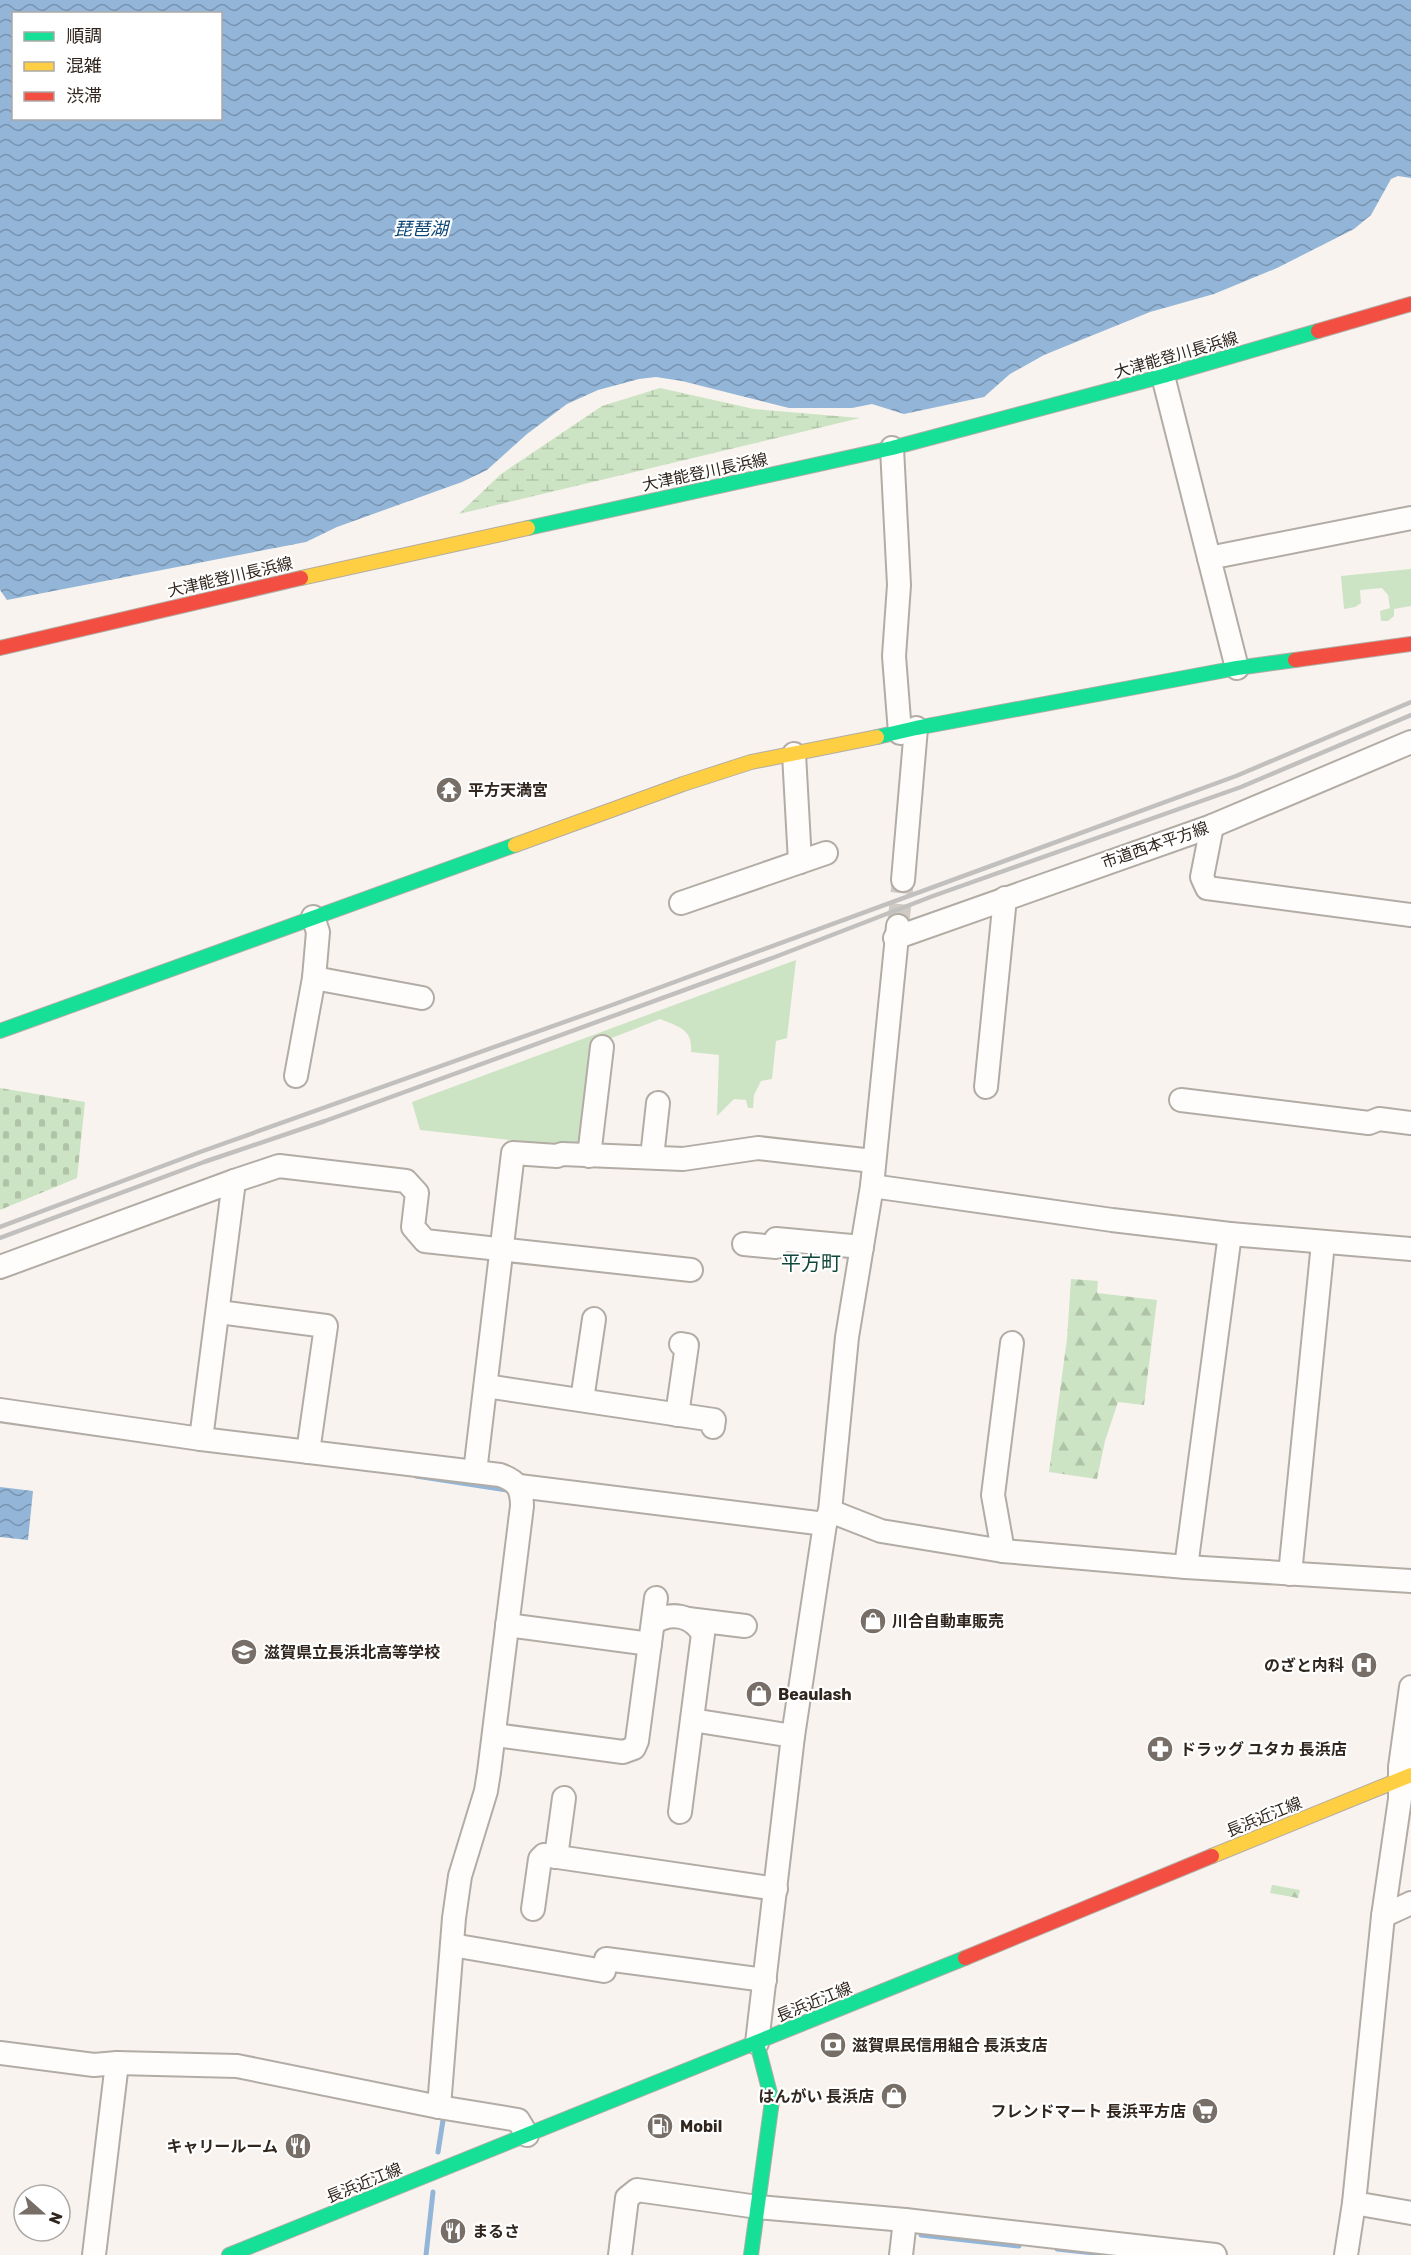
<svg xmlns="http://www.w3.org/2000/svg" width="1411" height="2255" viewBox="0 0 1411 2255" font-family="Rubik,'Noto Sans JP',sans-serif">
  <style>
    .green { fill: #cce4c3 }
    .forest { fill: url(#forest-firs) }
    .wetland { fill: url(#wetland-marsh) }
    .cemetery { fill: url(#cemetery-stones) }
    .water { fill: url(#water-waves); fill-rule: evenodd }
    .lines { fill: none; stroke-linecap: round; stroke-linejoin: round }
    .stream { stroke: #92b5d8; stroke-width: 5 }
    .street-tunnel { stroke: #d0cac4; stroke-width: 22; stroke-dasharray: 22 11; stroke-linecap: butt }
    .street-casing { stroke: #b2aca5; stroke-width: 26 }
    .fast-casing { stroke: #b2aca5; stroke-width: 16 }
    .slow-casing { stroke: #b2aca5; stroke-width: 16 }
    .jam-casing { stroke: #b2aca5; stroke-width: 16 }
    .street { stroke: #fefdfc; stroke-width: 22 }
    .fast { stroke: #16e098; stroke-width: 14 }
    .slow { stroke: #ffcf43; stroke-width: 14 }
    .jam { stroke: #f24e42; stroke-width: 14 }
    .rail { stroke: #c2c0be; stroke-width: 4.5 }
    .labels { text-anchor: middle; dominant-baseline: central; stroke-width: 4.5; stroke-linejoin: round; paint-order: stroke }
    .street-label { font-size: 16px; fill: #30261e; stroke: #fff }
    .poi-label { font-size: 16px; font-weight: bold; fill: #30261e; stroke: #fff; text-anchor: start }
    .water-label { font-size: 18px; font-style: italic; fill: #0b4677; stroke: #fff }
    .quarter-label { font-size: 20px; fill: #11473b; stroke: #fff }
  </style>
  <defs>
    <pattern id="forest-firs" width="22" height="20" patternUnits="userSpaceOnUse" patternTransform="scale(1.5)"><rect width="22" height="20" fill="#cce4c3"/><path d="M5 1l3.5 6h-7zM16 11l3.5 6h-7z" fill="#b0c3a7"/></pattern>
    <pattern id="wetland-marsh" width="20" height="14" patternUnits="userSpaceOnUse" patternTransform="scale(1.5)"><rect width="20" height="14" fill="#cce4c3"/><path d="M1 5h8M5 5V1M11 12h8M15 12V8" fill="none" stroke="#b0c3a7"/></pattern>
    <pattern id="cemetery-stones" width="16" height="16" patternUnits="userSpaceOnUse" patternTransform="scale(1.5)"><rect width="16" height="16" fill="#cce4c3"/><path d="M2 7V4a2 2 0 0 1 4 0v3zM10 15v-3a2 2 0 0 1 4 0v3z" fill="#b0c3a7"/></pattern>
    <pattern id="water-waves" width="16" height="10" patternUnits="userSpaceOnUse" patternTransform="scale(1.5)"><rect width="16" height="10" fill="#92b5d8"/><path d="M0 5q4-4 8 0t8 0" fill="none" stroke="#7893af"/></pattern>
  </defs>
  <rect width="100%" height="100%" fill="#f8f3ee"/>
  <g class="green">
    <path d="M1411 569V606L1394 609V616L1388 621H1381L1380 611 1390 608 1388 595 1382 588 1360 590 1361 603 1355 607 1344 609 1341 576Z"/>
    <path d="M796 960 787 1038 776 1041 772 1079 761 1081 754 1095 753 1108H748L746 1100 734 1099 717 1116 719 1055 691 1052C693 1028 678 1027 660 1019L594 1045 583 1148 420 1130 412 1102Z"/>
  </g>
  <g class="forest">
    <path d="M1071 1279 1098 1281 1097 1293 1157 1300 1144 1405 1118 1402 1105 1441 1097 1479 1049 1472 1067 1339Z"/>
    <path d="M1272 1885 1300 1890 1298 1898 1270 1893Z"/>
  </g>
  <path class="wetland" d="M660 388 754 409 860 418 459 514 501 474 602 406Z"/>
  <path class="cemetery" d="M0 1088 85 1102 77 1178 0 1210Z"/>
  <g class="water">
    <path d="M0 0H1411V178L1398 176 1391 179 1371 215 1354 229 1277 268 1214 294 1150 312 1044 355 1010 374 984 397 904 414 872 404 852 408H789L682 381 656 377 639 379 598 390 567 404 527 434 487 470 462 482 337 527 306 542 7 600 0 590ZM14 14H220V118H14Z"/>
    <path d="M0 1487 33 1491 28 1540 0 1537Z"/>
  </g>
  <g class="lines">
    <g class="stream">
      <path d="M416 1476 507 1490"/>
      <path d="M438 2152 444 2114"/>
      <path d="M921 2235 1019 2246"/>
      <path d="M1057 2249 1113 2255"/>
      <path d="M426 2255 433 2192"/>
    </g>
    <path class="street-tunnel" d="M898 926 903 880"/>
    <defs>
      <g id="street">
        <path d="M1163 376 1209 558"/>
        <path d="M892 448 899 585 894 656 900 733"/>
        <path d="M1237 668 1209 558 1411 518"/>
        <path d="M794 754 800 862"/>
        <path d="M1212 826 1202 877 1207 888 1411 915"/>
        <path d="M903 880 916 728"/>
        <path d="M681 903 826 853"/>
        <path d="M895 938 1212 826 1411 742"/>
        <path d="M314 978 422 998"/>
        <path d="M296 1076 314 978 318 932 313 917"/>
        <path d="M986 1087 1005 898"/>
        <path d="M1181 1100 1369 1123 1379 1119 1411 1123"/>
        <path d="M589 1156 602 1047"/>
        <path d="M652 1157 658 1103"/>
        <path d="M234 1181 279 1166 406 1181 417 1193 413 1227 425 1241 691 1270"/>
        <path d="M872 1186 1112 1220 1230 1234 1411 1249"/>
        <path d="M744 1244 776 1247V1239L862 1247"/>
        <path d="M0 1267 234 1181 201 1439 500 1475C517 1481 522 1488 522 1506L489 1772 486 1791 460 1876 454 1918 439 2107"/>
        <path d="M219 1312 326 1326 308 1452"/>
        <path d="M486 1386 714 1420 713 1427"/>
        <path d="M582 1400 594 1319"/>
        <path d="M0 1410 201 1439"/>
        <path d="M677 1415 687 1345 681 1344"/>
        <path d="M475 1472 513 1153 557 1156 562 1154 683 1159 758 1148 873 1161"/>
        <path d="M519 1486 825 1524"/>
        <path d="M830 1511 881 1531 1003 1551 1186 1567 1411 1581"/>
        <path d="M1003 1551 993 1495 1012 1343"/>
        <path d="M1186 1567 1230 1234"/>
        <path d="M1290 1574 1323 1243"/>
        <path d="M688 1619 745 1626"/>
        <path d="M653 1623C671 1611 692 1615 703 1634L680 1812"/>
        <path d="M507 1625 650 1644"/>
        <path d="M1411 1687 1400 1767V1799L1383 1916 1411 1903"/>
        <path d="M692 1720 793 1736"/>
        <path d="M495 1735 623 1752 634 1748 637 1741 656 1598"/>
        <path d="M556 1857 564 1798"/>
        <path d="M533 1909 540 1859 544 1855 776 1889"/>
        <path d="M452 1945 604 1971 606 1959 765 1980"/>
        <path d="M757 2043 793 1736 825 1524 830 1511 847 1337 872 1186 898 926"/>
        <path d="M0 2053 94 2065 117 2063 237 2066 439 2107 518 2120 527 2135"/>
        <path d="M1354 2203 1411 2213"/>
        <path d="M94 2255 117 2063"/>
        <path d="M620 2255 627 2198 637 2190 758 2207 905 2220 1215 2255"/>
        <path d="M901 2255 905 2220"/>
        <path d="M1346 2255 1354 2203 1383 1916"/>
      </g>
      <g id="fast">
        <path d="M528 528 892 448 1163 376 1318 331"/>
        <path d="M877 737 916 728 1237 668 1295 660"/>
        <path d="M0 1031 515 845"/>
        <path d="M229 2255 965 1958"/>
        <path d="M751 2255 772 2101 757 2043"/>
      </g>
      <g id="slow">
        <path d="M301 578 528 528"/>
        <path d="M515 845 683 784 751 762 877 737"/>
        <path d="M1212 1856 1411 1775"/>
      </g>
      <g id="jam">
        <path d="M1318 331 1411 304"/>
        <path d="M0 648 301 578"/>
        <path d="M1295 660 1411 644"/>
        <path d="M965 1958 1212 1856"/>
      </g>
    </defs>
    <use href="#street" class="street-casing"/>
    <use href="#fast" class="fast-casing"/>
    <use href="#slow" class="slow-casing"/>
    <use href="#jam" class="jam-casing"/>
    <use href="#street" class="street"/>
    <use href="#fast" class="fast"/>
    <use href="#slow" class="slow"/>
    <use href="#jam" class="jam"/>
    <g class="rail">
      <path d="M0 1227 200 1152 612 1005 1236 776 1411 702"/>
      <path d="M0 1238 204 1162 325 1121 775 957 933 896 1241 787 1411 715"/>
    </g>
  </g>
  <defs>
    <symbol id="temple-disc" viewBox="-11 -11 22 22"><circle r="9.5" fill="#766e67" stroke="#fff"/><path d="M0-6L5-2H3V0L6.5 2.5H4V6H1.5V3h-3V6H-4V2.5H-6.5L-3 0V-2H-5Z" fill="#fff"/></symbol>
    <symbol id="shop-disc" viewBox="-11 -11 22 22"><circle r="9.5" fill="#766e67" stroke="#fff"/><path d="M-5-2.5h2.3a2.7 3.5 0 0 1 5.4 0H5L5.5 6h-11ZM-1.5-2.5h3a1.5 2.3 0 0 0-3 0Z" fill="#fff"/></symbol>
    <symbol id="school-disc" viewBox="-11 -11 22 22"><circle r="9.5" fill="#766e67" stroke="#fff"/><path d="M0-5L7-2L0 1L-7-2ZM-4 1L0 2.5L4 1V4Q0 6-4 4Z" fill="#fff"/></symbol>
    <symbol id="hospital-disc" viewBox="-11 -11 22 22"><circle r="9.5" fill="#766e67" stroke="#fff"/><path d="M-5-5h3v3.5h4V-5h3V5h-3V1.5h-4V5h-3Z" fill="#fff"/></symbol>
    <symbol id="pharmacy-disc" viewBox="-11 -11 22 22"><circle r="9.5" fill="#766e67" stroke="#fff"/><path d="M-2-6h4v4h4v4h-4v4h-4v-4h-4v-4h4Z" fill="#fff"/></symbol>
    <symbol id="bank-disc" viewBox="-11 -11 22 22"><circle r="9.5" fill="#766e67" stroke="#fff"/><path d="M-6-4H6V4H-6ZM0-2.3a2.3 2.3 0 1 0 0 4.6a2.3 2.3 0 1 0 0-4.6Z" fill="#fff"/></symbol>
    <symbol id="supermarket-disc" viewBox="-11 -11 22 22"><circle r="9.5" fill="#766e67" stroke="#fff"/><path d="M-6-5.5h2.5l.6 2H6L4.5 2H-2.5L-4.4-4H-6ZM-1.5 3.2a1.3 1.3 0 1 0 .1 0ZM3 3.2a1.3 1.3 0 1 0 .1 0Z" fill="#fff"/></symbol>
    <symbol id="fuel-disc" viewBox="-11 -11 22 22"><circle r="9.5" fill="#766e67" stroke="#fff"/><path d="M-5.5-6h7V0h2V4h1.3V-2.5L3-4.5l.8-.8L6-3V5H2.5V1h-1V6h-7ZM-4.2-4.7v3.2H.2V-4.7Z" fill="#fff"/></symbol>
    <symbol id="restaurant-disc" viewBox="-11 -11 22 22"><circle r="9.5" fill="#766e67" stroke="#fff"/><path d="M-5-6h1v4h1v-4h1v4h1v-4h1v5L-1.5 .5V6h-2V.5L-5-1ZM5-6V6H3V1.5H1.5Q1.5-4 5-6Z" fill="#fff"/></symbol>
  </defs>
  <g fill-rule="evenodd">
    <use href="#temple-disc" x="434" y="775" width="30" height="30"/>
    <use href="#shop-disc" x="858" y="1606" width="30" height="30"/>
    <use href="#school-disc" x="229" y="1637" width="30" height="30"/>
    <use href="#hospital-disc" x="1349" y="1650" width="30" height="30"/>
    <use href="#shop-disc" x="744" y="1679" width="30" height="30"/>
    <use href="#pharmacy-disc" x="1145" y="1734" width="30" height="30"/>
    <use href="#bank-disc" x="818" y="2030" width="30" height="30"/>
    <use href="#shop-disc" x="879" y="2081" width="30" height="30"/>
    <use href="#supermarket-disc" x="1190" y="2096" width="30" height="30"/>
    <use href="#fuel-disc" x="645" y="2111" width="30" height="30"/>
    <use href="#restaurant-disc" x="283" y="2131" width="30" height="30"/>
    <use href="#restaurant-disc" x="438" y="2216" width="30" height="30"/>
  </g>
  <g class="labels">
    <g class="street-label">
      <text transform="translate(1176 355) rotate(-16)">大津能登川長浜線</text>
      <text transform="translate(705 472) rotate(-12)">大津能登川長浜線</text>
      <text transform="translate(230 577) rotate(-13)">大津能登川長浜線</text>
      <text transform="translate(1155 845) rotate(-19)">市道西本平方線</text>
      <text transform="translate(1264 1817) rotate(-22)">長浜近江線</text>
      <text transform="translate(814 2002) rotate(-22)">長浜近江線</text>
      <text transform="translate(364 2183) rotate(-22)">長浜近江線</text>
    </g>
    <g class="poi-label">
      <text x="468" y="790">平方天満宮</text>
      <text x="892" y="1621">川合自動車販売</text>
      <text x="264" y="1652">滋賀県立長浜北高等学校</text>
      <text x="1344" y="1665" text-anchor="end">のざと内科</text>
      <text x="778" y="1694">Beaulash</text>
      <text x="1180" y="1749">ドラッグ ユタカ 長浜店</text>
      <text x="852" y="2045">滋賀県民信用組合 長浜支店</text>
      <text x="874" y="2096" text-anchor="end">はんがい 長浜店</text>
      <text x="1186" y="2111" text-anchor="end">フレンドマート 長浜平方店</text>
      <text x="680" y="2126">Mobil</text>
      <text x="278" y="2146" text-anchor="end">キャリールーム</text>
      <text x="472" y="2231">まるさ</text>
    </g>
    <g class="water-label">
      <text x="421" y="229">琵琶湖</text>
    </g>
    <g class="quarter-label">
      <text x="811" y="1263">平方町</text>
    </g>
  </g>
  <rect x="12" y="12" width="210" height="108" fill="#ffffff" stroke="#aca8a5" stroke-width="1.5"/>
  <rect x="24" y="32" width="30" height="9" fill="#16e098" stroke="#aca8a5" stroke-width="1.5"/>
  <text x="66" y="42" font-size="18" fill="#30261e">順調</text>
  <rect x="24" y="62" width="30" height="9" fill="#ffcf43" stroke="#aca8a5" stroke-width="1.5"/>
  <text x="66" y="72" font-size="18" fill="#30261e">混雑</text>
  <rect x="24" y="92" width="30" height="9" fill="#f24e42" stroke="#aca8a5" stroke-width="1.5"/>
  <text x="66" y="102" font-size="18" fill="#30261e">渋滞</text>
  <g transform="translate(42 2213) rotate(111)"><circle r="28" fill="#ffffff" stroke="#aca8a5" stroke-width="1.5"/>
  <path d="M0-4.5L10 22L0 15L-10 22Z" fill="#766e67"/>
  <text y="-9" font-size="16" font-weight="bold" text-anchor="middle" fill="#30261e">N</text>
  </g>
</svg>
